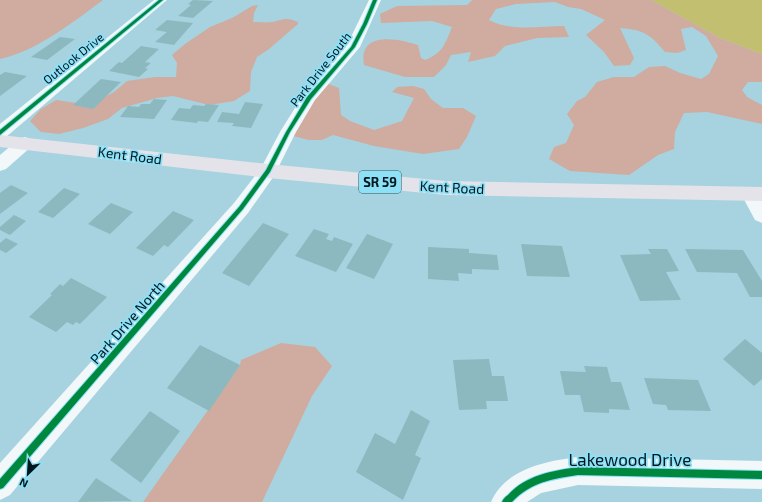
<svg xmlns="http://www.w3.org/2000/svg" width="762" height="502" viewBox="0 0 762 502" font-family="'Exo 2',sans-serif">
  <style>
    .green { fill: #d0ab9f }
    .water { fill: #c3bf70 }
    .building { fill: #8cb9bf }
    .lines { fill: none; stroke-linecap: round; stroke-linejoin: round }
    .minor { fill: #f2f8fa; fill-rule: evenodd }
    .primary { fill: #e4e3ea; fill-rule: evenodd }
    .cycleway-casing { stroke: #8ee0f7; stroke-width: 2 }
    .cycleway { fill: #00873e; fill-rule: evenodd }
    .labels { text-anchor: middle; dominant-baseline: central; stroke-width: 3.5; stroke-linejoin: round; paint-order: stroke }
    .far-street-label { font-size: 12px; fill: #00171e; stroke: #8ee0f7 }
    .shield { fill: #8ee0f7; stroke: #2b535f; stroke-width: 1 }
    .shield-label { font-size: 13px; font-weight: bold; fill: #00171e }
    .street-label { font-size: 14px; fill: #00171e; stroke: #8ee0f7 }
    .near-street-label { font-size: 17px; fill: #00171e; stroke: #8ee0f7 }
  </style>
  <rect width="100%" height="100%" fill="#a6d3df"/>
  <g class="green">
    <path d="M0 0H103C73 22 37 51 0 59Z"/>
    <path d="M472 0H651L720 38 762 54V82H748L742 90 747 97 762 105V124L707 112 684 113 675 132 674 149 658 155 629 175 570 171 549 159 554 147 566 143 574 125 567 114 577 101 585 97 597 82 614 77H634L649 67 665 66 680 73 701 79 709 74 718 56 706 36 692 27 681 29 686 50 677 53 665 52C650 34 644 30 620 28L634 58 630 65 614 66 604 52 586 35 605 20 581 9 568 7 555 2 516 4 496 9 489 20C511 32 540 26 564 26L569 37 537 38 505 46 495 56 468 62 471 52 451 55 446 65 434 77H405L364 65C358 31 397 38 418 45L421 58 425 60C443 53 445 44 452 27L432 21 381 23 380 14 397 6 467 5Z"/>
    <path d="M258 5 254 13 253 22C259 22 267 23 273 22 283 19 288 17 298 22V24L269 49 257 57 251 72 250 91 234 101 209 105 173 96 157 98 122 108 108 119 83 128 59 134 41 132 30 121 41 109 56 100 90 105 114 92 127 81 155 77H176L177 63 172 55 185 44 210 27 232 18 252 6Z"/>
    <path d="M326 83 339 88 341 115 350 121 374 130 402 121 414 98 392 92 397 87 413 86 424 89 431 99 443 108H463L476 116 467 137 459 149 423 154 374 146 333 135 322 140H309L293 136 307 101Z"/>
    <path d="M281 343 315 347 332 366 312 396 262 502H143L240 365 241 360Z"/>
  </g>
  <path class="water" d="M651 0H762V54L720 38Z"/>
  <g class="building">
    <path d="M193 0 213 1 193 18 178 16 191 5 188 4Z"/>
    <path d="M167 20 193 23 174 45 155 42 167 32 155 30Z"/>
    <path d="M60 37 75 39 47 60 31 57Z"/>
    <path d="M141 46 159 49 145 62 151 63 145 68 148 69 139 77 109 71 119 62 122 63Z"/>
    <path d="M5 72 27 76 0 96V75Z"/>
    <path d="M101 79 121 82 93 109 73 105Z"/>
    <path d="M154 99 167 100 154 119 120 117 128 106 139 107 141 104H150Z"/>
    <path d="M245 102 263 104 251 128 232 126 234 123 217 122 222 112 239 114Z"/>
    <path d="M206 104 219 105 208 122 198 121 197 123 171 120 179 108 190 109 193 105 204 106Z"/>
    <path d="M11 185 28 193 0 214V193Z"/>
    <path d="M64 188 80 194 53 218 38 212Z"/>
    <path d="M111 203 133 212 110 234 88 224Z"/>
    <path d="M173 211 194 220 168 247 164 245 153 256 136 248Z"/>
    <path d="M14 215 26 221 10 235 0 230V227Z"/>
    <path d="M263 223 289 234 249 286 222 273Z"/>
    <path d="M314 229 329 234 326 239 332 241 334 237 353 244 336 272 295 256Z"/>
    <path d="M367 234 393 244 374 279 346 268Z"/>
    <path d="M6 238 18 244 6 253 0 250V243Z"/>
    <path d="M521 244 562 246 570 277 527 276Z"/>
    <path d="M428 247 469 249V253L497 255 499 270 472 269V274L458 273 459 281 428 279Z"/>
    <path d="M648 249H667L679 271 666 272 681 300 640 301 620 255 651 254Z"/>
    <path d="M685 249 743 250 762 281V297H750L737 273 697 272Z"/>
    <path d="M71 278 107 297 80 324 76 322 73 325 67 322 56 332 29 317 52 295 50 294 60 284 63 286Z"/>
    <path d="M745 339 762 353V379L754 386 723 359Z"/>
    <path d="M200 345 240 365 209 411 167 388Z"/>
    <path d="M489 359 492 376H504L508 401H486L487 409 459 410 453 360Z"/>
    <path d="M584 366 607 367 611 382H621L630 410 609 409V413L584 412 580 395H565L560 371 586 372Z"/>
    <path d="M644 378 698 380 711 411 668 410 666 405 653 404Z"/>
    <path d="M411 410 430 421 415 455 421 458 403 500 356 472 375 433 395 444Z"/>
    <path d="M150 411 180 431 141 483 110 460Z"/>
    <path d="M96 478 132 501 78 502Z"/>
  </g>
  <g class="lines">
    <g class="minor">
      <path d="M154 0H167L6 137 0 139V124Z"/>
      <path d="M369 0H381L360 47 315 100 296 132 274 176 248 213 10 495 0 500V463L234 203 261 168 280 132 303 95 347 45Z"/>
      <path d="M25 137 31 139 34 143 31 147 6 169 0 171V155L19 139Z"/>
      <path d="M750 187 757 189 762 198V223L755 220 741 194 743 189Z"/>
      <path d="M578 457 762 461V489L578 485 541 493 527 502H491C505 469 546 461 578 457Z"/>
    </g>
    <path class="primary" d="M0 135 268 164 446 181 762 187V201L446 195 268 178 0 147Z"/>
    <defs>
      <g id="cycleway">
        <path d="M159 0H163L0 135V130Z"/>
        <path d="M373 0H377L367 24 355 47 311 99 290 132 270 172 243 209 3 488 0 489V479L239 207 266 170 286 132 307 97 351 47 363 24Z"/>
        <path d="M578 467 762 471V479L578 475C552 479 531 482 512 502H502C503 499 505 497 508 495 526 475 552 471 578 467Z"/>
      </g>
    </defs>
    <use href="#cycleway" class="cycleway-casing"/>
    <use href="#cycleway" class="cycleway"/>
  </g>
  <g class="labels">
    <g class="far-street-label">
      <text transform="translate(73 58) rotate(-39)">Outlook Drive</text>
      <text transform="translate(320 69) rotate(-52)">Park Drive South</text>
    </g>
    <rect class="shield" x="359" y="171" width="42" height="22" rx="3"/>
    <g class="shield-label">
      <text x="380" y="182">SR 59</text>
    </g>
    <g class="street-label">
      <text transform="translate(130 155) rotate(7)">Kent Road</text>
      <text transform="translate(452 187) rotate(3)">Kent Road</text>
      <text transform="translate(127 322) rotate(-49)">Park Drive North</text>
    </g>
    <g class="near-street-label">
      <text x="630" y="459">Lakewood Drive</text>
    </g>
  </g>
  <g transform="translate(28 474) rotate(205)" stroke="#8ee0f7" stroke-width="3" paint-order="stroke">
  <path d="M0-3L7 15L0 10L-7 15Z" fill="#00171e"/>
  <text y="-6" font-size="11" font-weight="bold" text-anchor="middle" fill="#00171e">N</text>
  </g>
</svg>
